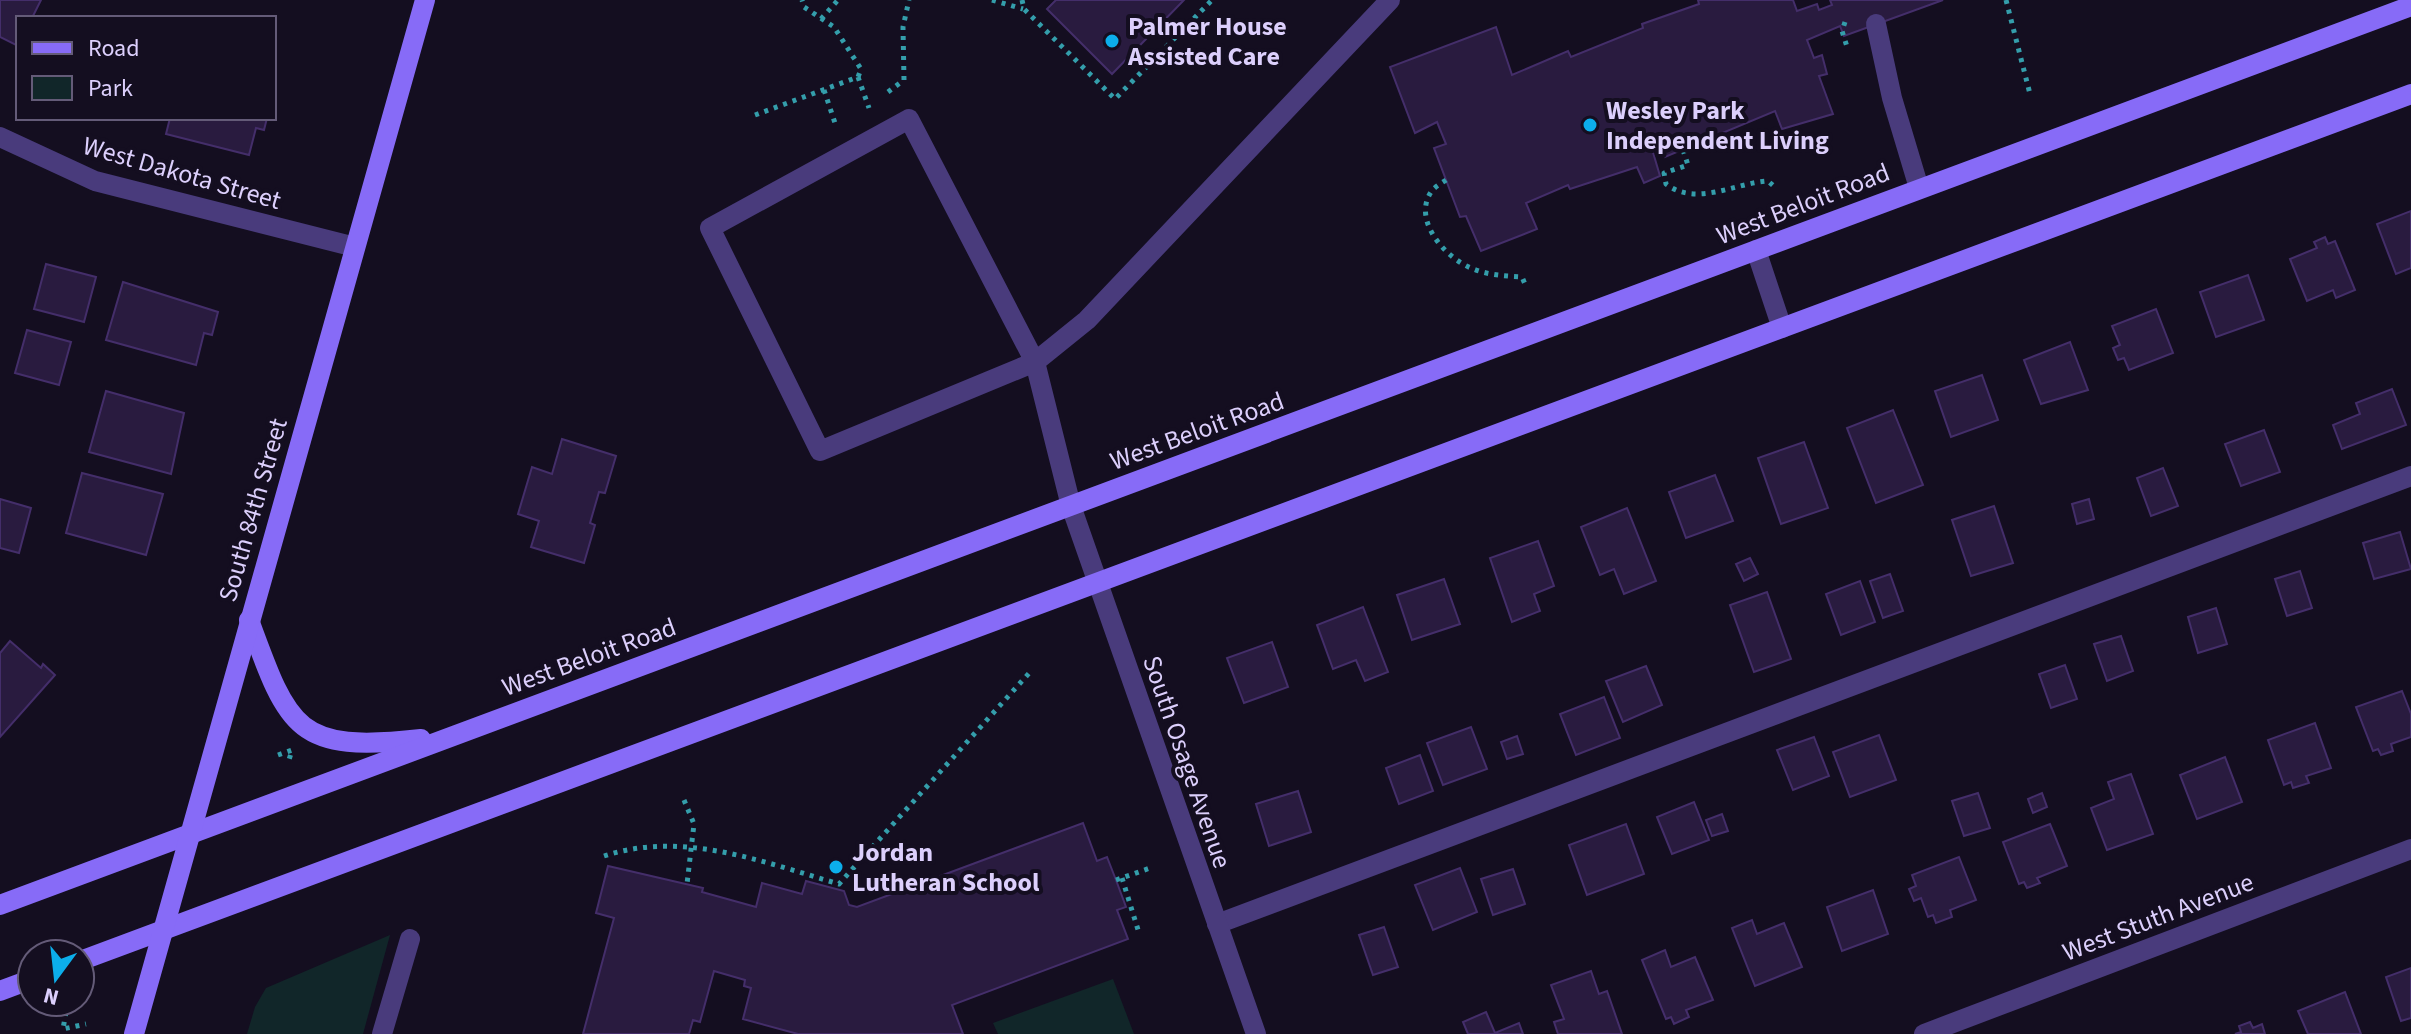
<svg xmlns="http://www.w3.org/2000/svg" width="2411" height="1034" viewBox="0 0 2411 1034" font-family="'Source Sans 3',sans-serif">
  <style>
    .green { fill: #112629 }
    .building { fill: #291b3f; stroke: #442e6a; stroke-width: 2 }
    .lines { fill: none; stroke-linecap: round; stroke-linejoin: round }
    .path { stroke: #349eab; stroke-width: 5; stroke-dasharray: 4 6; stroke-linecap: butt }
    .lane { stroke: #493b7c; stroke-width: 20 }
    .street { stroke: #493b7c; stroke-width: 20 }
    .secondary { stroke: #876bf7; stroke-width: 20 }
    .poi-dot { fill: #0caeeb; stroke: #140e20; stroke-width: 3 }
    .labels { text-anchor: middle; dominant-baseline: central; stroke-width: 8; stroke-linejoin: round; paint-order: stroke }
    .poi-label { font-size: 26px; font-weight: bold; fill: #dccffc; stroke: #140e20; text-anchor: start }
    .street-label { font-size: 26px; fill: #dccffc; stroke: #140e20 }
  </style>
  <rect width="100%" height="100%" fill="#140e20"/>
  <g class="green">
    <path d="M390 935 363 1034H247L255 1007 266 988Z"/>
    <path d="M1113 979 1134 1034H998L993 1023Z"/>
  </g>
  <g class="building">
    <path d="M0 0H41L32 18H18V46L0 37Z"/>
    <path d="M1056 0H1184L1112 74 1047 9Z"/>
    <path d="M1698 0H1793L1797 11 1817 4 1819 10 1832 5 1830 0H1943L1844 36 1840 26 1807 40 1814 58 1822 55 1827 74 1819 76 1833 114 1782 129 1775 111 1665 157 1661 146 1652 149 1660 176 1644 183 1637 167 1570 189 1568 185 1526 203 1537 229 1481 251 1466 216 1460 217 1434 148 1446 144 1437 122 1415 133 1390 67 1496 27 1512 75 1568 51 1571 57 1643 28 1642 24 1699 4Z"/>
    <path d="M170 118H267L264 130 256 128 249 155 166 134Z"/>
    <path d="M2411 211V268L2396 274 2377 224Z"/>
    <path d="M2325 237 2328 244 2335 241 2355 290 2336 298 2333 290 2307 301 2290 259 2317 248 2314 242Z"/>
    <path d="M46 264 96 277 84 322 34 309Z"/>
    <path d="M2248 275 2264 320 2216 337 2200 292Z"/>
    <path d="M123 282 218 312 212 335 204 333 196 365 106 340Z"/>
    <path d="M2156 309 2173 353 2129 370 2124 358 2118 360 2113 348 2120 345 2112 326Z"/>
    <path d="M27 330 71 342 59 385 15 373Z"/>
    <path d="M2070 342 2088 390 2041 404 2024 360Z"/>
    <path d="M1982 375 1998 420 1951 437 1935 391Z"/>
    <path d="M2392 389 2406 425 2342 449 2333 425 2360 414 2356 403Z"/>
    <path d="M106 391 184 413 171 474 89 452Z"/>
    <path d="M1893 410 1923 485 1876 503 1847 428Z"/>
    <path d="M2264 430 2280 472 2241 486 2225 444Z"/>
    <path d="M562 439 616 456 605 493 599 492 590 523 595 525 584 563 531 547 539 521 518 514 532 467 552 474Z"/>
    <path d="M1804 442 1828 508 1781 524 1758 458Z"/>
    <path d="M2163 468 2178 506 2151 516 2137 478Z"/>
    <path d="M82 473 163 494 146 555 66 533Z"/>
    <path d="M1715 475 1733 521 1686 538 1669 492Z"/>
    <path d="M0 499 31 508 19 553 0 548Z"/>
    <path d="M2089 499 2094 519 2077 524 2072 504Z"/>
    <path d="M1994 506 2013 563 1971 576 1952 520Z"/>
    <path d="M1627 508 1656 581 1624 594 1614 569 1600 575 1581 527Z"/>
    <path d="M2400 532 2411 569 2374 579 2363 543Z"/>
    <path d="M1538 541 1554 586 1534 594 1540 611 1512 622 1490 558Z"/>
    <path d="M1750 558 1758 574 1744 581 1736 564Z"/>
    <path d="M2300 571 2312 608 2287 616 2275 579Z"/>
    <path d="M1890 574 1903 611 1883 618 1870 581Z"/>
    <path d="M1444 579 1460 624 1412 640 1397 595Z"/>
    <path d="M1860 581 1875 622 1841 635 1826 594Z"/>
    <path d="M1767 592 1791 659 1754 672 1730 605Z"/>
    <path d="M1363 607 1388 672 1365 681 1356 660 1333 669 1317 625Z"/>
    <path d="M2216 608 2227 644 2198 653 2188 617Z"/>
    <path d="M2121 636 2133 671 2107 681 2094 644Z"/>
    <path d="M10 641 41 668 43 664 55 675 0 737V653Z"/>
    <path d="M1272 642 1288 687 1244 703 1227 658Z"/>
    <path d="M2065 665 2077 699 2051 708 2039 674Z"/>
    <path d="M1646 666 1662 705 1623 722 1606 681Z"/>
    <path d="M2402 691 2411 714V737L2391 744 2393 751 2381 755 2378 749 2373 751 2356 707Z"/>
    <path d="M1604 697 1620 738 1576 755 1560 714Z"/>
    <path d="M2315 723 2331 768 2306 776 2309 783 2293 788 2291 782 2284 785 2268 740Z"/>
    <path d="M1471 727 1487 769 1443 785 1427 743Z"/>
    <path d="M1879 735 1896 780 1850 797 1833 752Z"/>
    <path d="M1517 736 1523 754 1507 759 1501 742Z"/>
    <path d="M1814 737 1829 776 1793 790 1777 750Z"/>
    <path d="M1420 755 1433 791 1399 804 1386 768Z"/>
    <path d="M2225 757 2242 802 2197 819 2180 775Z"/>
    <path d="M2131 774 2153 834 2107 850 2091 808 2114 799 2108 782Z"/>
    <path d="M1298 791 1311 832 1269 846 1256 804Z"/>
    <path d="M1978 793 1990 828 1964 836 1952 801Z"/>
    <path d="M2042 793 2047 807 2033 813 2028 799Z"/>
    <path d="M1694 802 1709 840 1672 854 1657 817Z"/>
    <path d="M1722 814 1728 831 1712 836 1706 820Z"/>
    <path d="M1083 823 1097 861 1107 857 1116 880 1126 907 1117 910 1128 939 952 1005 963 1034H798L743 1019 751 988 744 986 745 980 714 971 700 1022 693 1020 689 1034H583L614 918 596 913 608 866 703 888 702 892 756 907 762 883 802 894 806 881 844 891 849 905 857 907Z"/>
    <path d="M1626 824 1644 874 1587 895 1569 845Z"/>
    <path d="M2050 824 2067 866 2037 878 2040 883 2027 888 2024 882 2019 884 2003 842Z"/>
    <path d="M1959 857 1976 900 1950 910 1952 917 1936 923 1933 915 1928 917 1921 898 1914 901 1909 889 1916 886 1912 875Z"/>
    <path d="M1460 868 1477 912 1433 930 1415 885Z"/>
    <path d="M1513 869 1525 904 1493 915 1481 879Z"/>
    <path d="M1873 890 1888 934 1842 951 1827 907Z"/>
    <path d="M1752 920 1757 934 1784 923 1802 967 1755 986 1732 928Z"/>
    <path d="M1384 927 1398 967 1373 975 1359 935Z"/>
    <path d="M1665 950 1671 967 1695 957 1713 1000 1686 1010 1689 1017 1674 1024 1671 1017 1666 1019 1642 960Z"/>
    <path d="M2411 968V1018L2401 1021 2386 977Z"/>
    <path d="M1591 971 1599 994 1607 991 1622 1034H1558L1554 1022 1564 1019 1551 985Z"/>
    <path d="M2345 992 2361 1034H2308L2298 1011Z"/>
    <path d="M1486 1012 1495 1033 1519 1023 1523 1034H1468L1463 1022Z"/>
    <path d="M2250 1022 2253 1028 2262 1024 2265 1034H2235L2241 1032 2239 1026Z"/>
  </g>
  <g class="lines">
    <g class="path">
      <path d="M992 0 1023 9"/>
      <path d="M1022 0 1024 9 1115 99 1212 0"/>
      <path d="M2006 0 2030 94"/>
      <path d="M821 19 838 0"/>
      <path d="M1845 22 1842 31 1848 50"/>
      <path d="M858 77 869 108"/>
      <path d="M824 90 836 126"/>
      <path d="M888 92 904 80 903 27 909 0"/>
      <path d="M755 115 858 77 861 69 834 27 804 7 802 0"/>
      <path d="M1683 150 1688 165 1664 173 1666 184C1696 207 1735 183 1768 181L1777 189"/>
      <path d="M1446 180C1442 183 1434 187 1431 192 1412 221 1446 258 1471 268 1487 275 1504 276 1522 277L1525 284"/>
      <path d="M278 755 292 750 288 763"/>
      <path d="M684 800 694 824 687 884"/>
      <path d="M604 856C683 830 763 862 839 884L1031 671"/>
      <path d="M1122 878 1139 933"/>
      <path d="M1116 880 1153 867"/>
      <path d="M66 1012 63 1029 86 1024"/>
    </g>
    <g class="lane">
      <path d="M1876 24 1892 98 1919 188"/>
      <path d="M1756 250 1782 328"/>
      <path d="M1071 506 1035 362 909 119 710 228 820 451 1035 362 1087 320 1390 0"/>
      <path d="M1217 924 2411 476"/>
      <path d="M382 1034 410 939"/>
    </g>
    <g class="street">
      <path d="M0 137 95 181 355 247"/>
      <path d="M1071 506 1256 1034"/>
      <path d="M1924 1034 2411 849"/>
    </g>
    <g class="secondary">
      <path d="M249 620C289 730 297 753 421 739"/>
      <path d="M0 905 2411 6"/>
      <path d="M80 961 2411 94"/>
      <path d="M0 991 32 979"/>
      <path d="M134 1034 425 0"/>
    </g>
  </g>
  <g class="poi-dot">
    <circle cx="1112" cy="41" r="8"/>
    <circle cx="1590" cy="125" r="8"/>
    <circle cx="836" cy="867" r="8"/>
  </g>
  <g class="labels">
    <g class="poi-label">
      <text x="1128" y="26">Palmer House<tspan x="1128" dy="30">Assisted Care</tspan></text>
      <text x="1606" y="110">Wesley Park<tspan x="1606" dy="30">Independent Living</tspan></text>
      <text x="852" y="852">Jordan<tspan x="852" dy="30">Lutheran School</tspan></text>
    </g>
    <g class="street-label">
      <text transform="translate(182 173) rotate(16)">West Dakota Street</text>
      <text transform="translate(1803 204) rotate(-21)">West Beloit Road</text>
      <text transform="translate(1197 431) rotate(-20)">West Beloit Road</text>
      <text transform="translate(253 510) rotate(-74)">South 84th Street</text>
      <text transform="translate(589 657) rotate(-20)">West Beloit Road</text>
      <text transform="translate(1187 762) rotate(71)">South Osage Avenue</text>
      <text transform="translate(2158 917) rotate(-21)">West Stuth Avenue</text>
    </g>
  </g>
  <rect x="16" y="16" width="260" height="104" fill="#140e20" stroke="#645b78" stroke-width="2"/>
  <rect x="32" y="42" width="40" height="12" fill="#876bf7" stroke="#645b78" stroke-width="2"/>
  <text x="88" y="56" font-size="24" fill="#dccffc">Road</text>
  <rect x="32" y="76" width="40" height="24" fill="#112629" stroke="#645b78" stroke-width="2"/>
  <text x="88" y="96" font-size="24" fill="#dccffc">Park</text>
  <g transform="translate(56 978) rotate(195)"><circle r="38" fill="#140e20" stroke="#645b78" stroke-width="2"/>
  <path d="M0-6L14 30L0 20L-14 30Z" fill="#0caeeb"/>
  <text y="-12" font-size="22" font-weight="bold" text-anchor="middle" fill="#dccffc">N</text>
  </g>
</svg>
